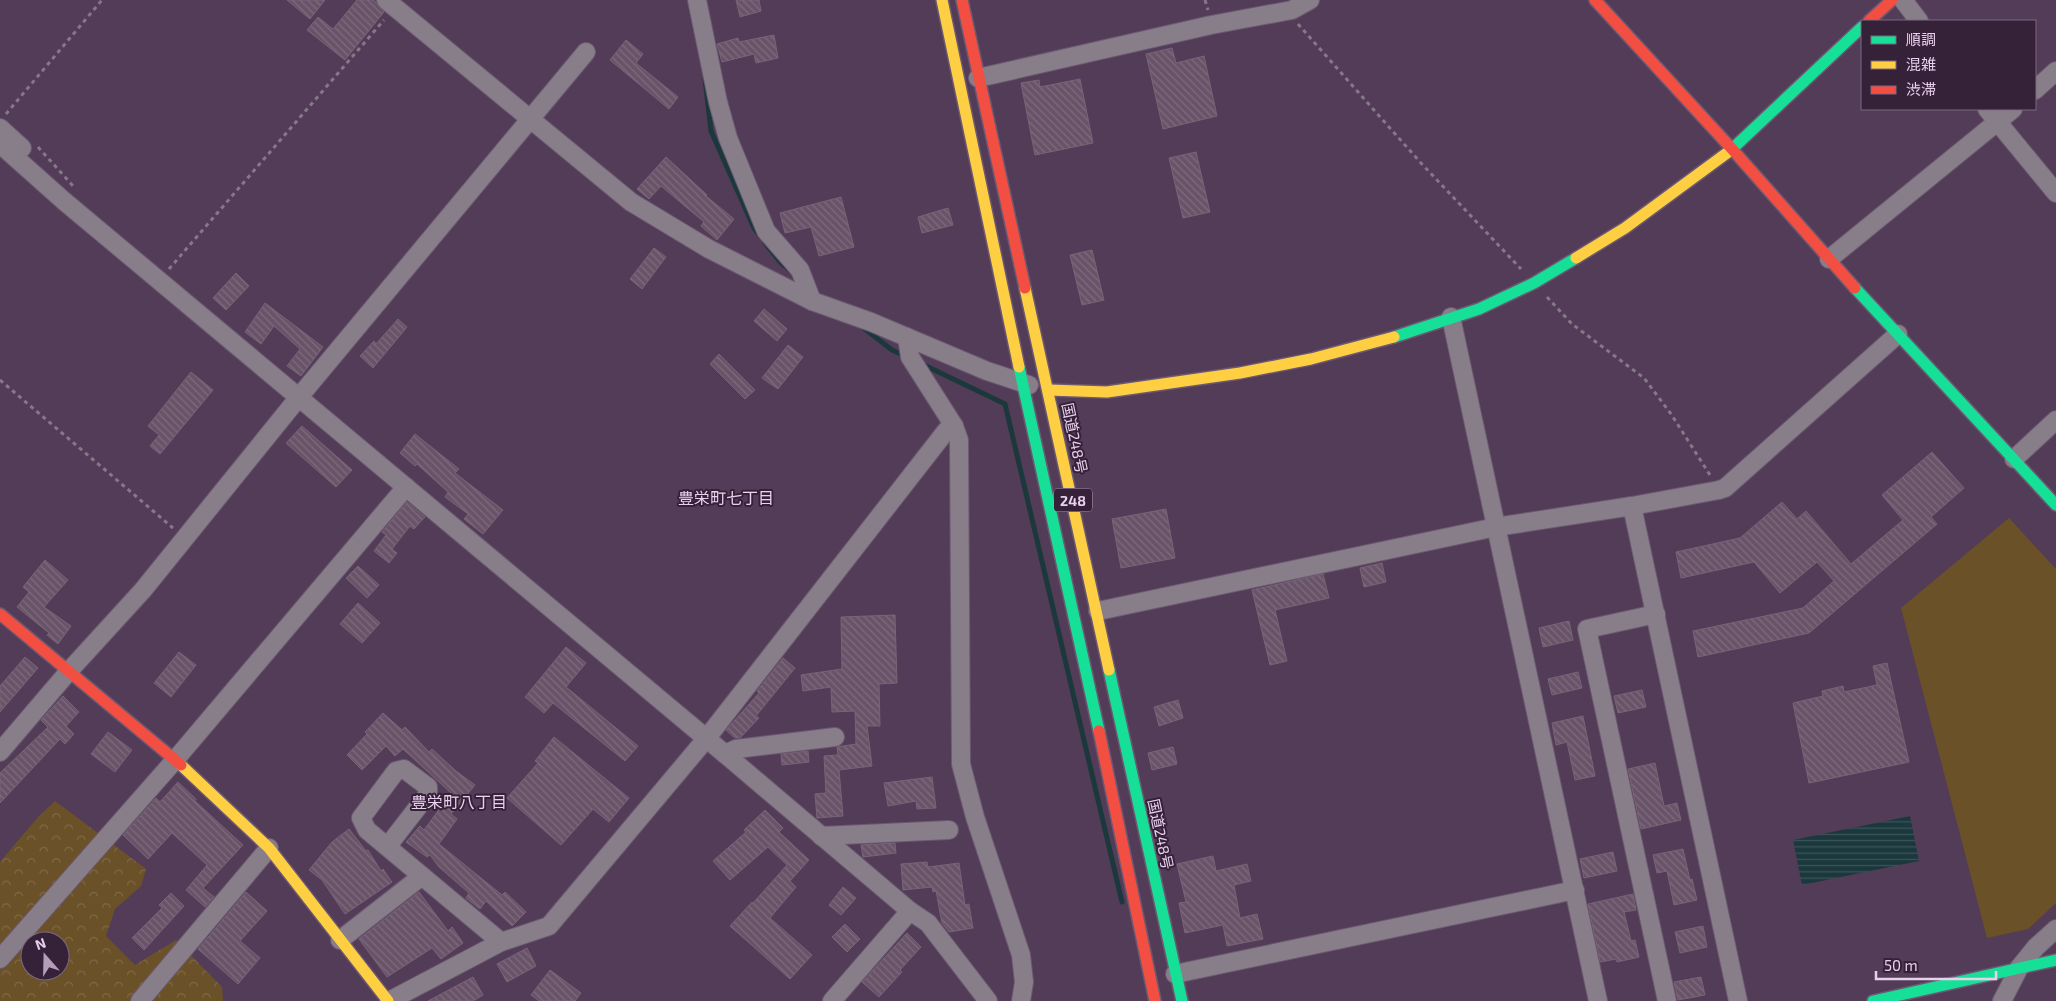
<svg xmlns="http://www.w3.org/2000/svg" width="2056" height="1001" viewBox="0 0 2056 1001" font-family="'Exo 2','Noto Sans JP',sans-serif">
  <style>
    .forest { fill: url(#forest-crowns); fill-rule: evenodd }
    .garden { fill: #6b5128 }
    .water { fill: url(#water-rules) }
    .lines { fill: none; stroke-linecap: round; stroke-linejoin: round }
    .stream { stroke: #1b383d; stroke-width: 5 }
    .building { fill: url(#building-back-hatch); stroke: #796377 }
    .street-casing { stroke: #6c5971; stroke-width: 20 }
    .fast-casing { stroke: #6c5971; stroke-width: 14 }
    .slow-casing { stroke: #6c5971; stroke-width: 14 }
    .jam-casing { stroke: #6c5971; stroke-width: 14 }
    .path { stroke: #857988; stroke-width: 3; stroke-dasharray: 4 4; stroke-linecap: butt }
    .street { stroke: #887e8a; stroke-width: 18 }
    .fast { stroke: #16e098; stroke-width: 11 }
    .slow { stroke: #ffcf43; stroke-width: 11 }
    .jam { stroke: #f24e42; stroke-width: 11 }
    .labels { text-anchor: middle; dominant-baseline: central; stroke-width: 4; stroke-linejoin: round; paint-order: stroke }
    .shield { fill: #352239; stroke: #b39cb8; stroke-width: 1 }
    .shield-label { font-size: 14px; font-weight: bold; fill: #e9d1ee }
    .street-label { font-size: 15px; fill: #e9d1ee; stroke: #352239 }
    .neighbourhood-label { font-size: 16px; fill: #e9d1ee; stroke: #352239 }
  </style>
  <defs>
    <pattern id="forest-crowns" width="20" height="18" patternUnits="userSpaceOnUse" patternTransform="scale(1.25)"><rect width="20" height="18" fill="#6b5128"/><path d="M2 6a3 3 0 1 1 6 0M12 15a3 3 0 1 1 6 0" fill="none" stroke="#806948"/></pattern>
    <pattern id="water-rules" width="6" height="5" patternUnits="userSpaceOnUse" patternTransform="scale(1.25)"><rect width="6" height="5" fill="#1b383d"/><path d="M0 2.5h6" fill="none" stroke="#3c5459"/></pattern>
    <pattern id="building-back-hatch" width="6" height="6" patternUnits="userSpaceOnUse" patternTransform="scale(1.25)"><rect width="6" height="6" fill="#695368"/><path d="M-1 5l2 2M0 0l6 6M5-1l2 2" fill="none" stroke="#7e6b7e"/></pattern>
  </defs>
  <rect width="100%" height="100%" fill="#533c58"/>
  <path class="forest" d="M55 801 146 869 141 886 115 909 106 936 135 965 176 940 222 987 223 1001H0V862L39 816ZM30 941H60V971H30Z"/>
  <path class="garden" d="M2009 518 2056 569V903L2028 929 1987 938 1901 608Z"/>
  <path class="water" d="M1910 816 1919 861 1802 885 1793 840Z"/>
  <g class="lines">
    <g class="stream">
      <path d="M705 79 711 131 754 228 760 236"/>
      <path d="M765 243 781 263 791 271"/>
      <path d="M861 326 892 350 905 356"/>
      <path d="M922 364 1005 404 1122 902"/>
    </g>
  </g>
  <g class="building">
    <path d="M287 0H325L310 19Z"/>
    <path d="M357 0H374L384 12 345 60 307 30 318 17 333 29Z"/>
    <path d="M736 0H759L761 11 740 17Z"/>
    <path d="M774 35 778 58 756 63 754 54 722 62 717 44 738 38 739 42Z"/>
    <path d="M626 40 643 54 636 63 678 97 669 109 610 60Z"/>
    <path d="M1172 48 1176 63 1204 56 1217 116 1163 129 1146 54Z"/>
    <path d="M1080 79 1093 143 1035 155 1021 83 1039 80 1040 87Z"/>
    <path d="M1196 152 1210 212 1183 218 1169 158Z"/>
    <path d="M666 157 707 195 706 196 734 219 717 240 701 226 704 222 661 186 649 199 637 189Z"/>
    <path d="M841 197 854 247 819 256 811 227 785 233 780 213Z"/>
    <path d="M948 208 953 225 922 233 918 217Z"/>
    <path d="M654 248 666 257 642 289 630 279Z"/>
    <path d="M1092 250 1104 300 1082 305 1070 255Z"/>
    <path d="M236 273 249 286 226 310 213 298Z"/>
    <path d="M265 303 323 347 301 376 287 366 300 349 274 326 261 344 245 332Z"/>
    <path d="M764 309 787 329 777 341 754 321Z"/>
    <path d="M398 319 407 327 373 368 360 356 374 341 376 344Z"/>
    <path d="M788 345 803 357 778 389 762 378Z"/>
    <path d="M719 354 755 390 745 399 710 364Z"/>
    <path d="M191 372 213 390 160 454 150 446 159 435 148 426Z"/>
    <path d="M302 426 352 470 336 487 286 443Z"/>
    <path d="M415 434 459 469 455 473 503 510 483 534 464 519 468 514 445 497 448 492 417 464 415 466 400 453Z"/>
    <path d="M1932 452 1964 488 1931 517 1937 524 1809 633 1698 657 1693 631 1803 608 1834 581 1817 562 1780 593 1754 562 1681 578 1676 552 1740 538 1782 502 1797 519 1806 511 1851 564 1903 520 1882 495Z"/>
    <path d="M407 502 425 517 414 529 410 526 392 549 397 553 389 563 374 551 386 535 382 532Z"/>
    <path d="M1166 509 1175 558 1121 568 1112 519Z"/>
    <path d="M45 560 68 580 44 607 71 626 58 644 47 635 49 633 17 607 29 592 23 587Z"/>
    <path d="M1382 563 1386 582 1364 587 1360 568Z"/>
    <path d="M358 566 379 585 367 598 346 578Z"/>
    <path d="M1323 574 1329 598 1275 610 1287 661 1270 665 1252 590Z"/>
    <path d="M358 603 380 623 362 643 340 624Z"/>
    <path d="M895 615 897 683 879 684 880 726H867L872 766 839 770 843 816 817 818 815 794 826 793 824 756 838 755 837 747 856 744 855 711 832 712 831 687 803 691 801 675 842 669 841 617Z"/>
    <path d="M1569 621 1573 640 1543 647 1539 628Z"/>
    <path d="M566 647 586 663 566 687 638 746 625 761 553 703 544 713 525 697Z"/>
    <path d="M179 652 196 665 171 697 154 683Z"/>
    <path d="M25 657 38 668 0 712V686Z"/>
    <path d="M783 658 795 668 756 716 759 718 740 738H735L726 730 759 693 757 691Z"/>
    <path d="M1887 663 1909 762 1809 783 1793 703 1823 696 1822 691 1843 686 1844 692 1877 685 1873 666Z"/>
    <path d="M1578 672 1582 688 1552 695 1548 679Z"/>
    <path d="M1642 690 1646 707 1618 713 1614 696Z"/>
    <path d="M63 696 79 712 66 726 74 734 65 744 60 739 0 803V773L48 727 41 720Z"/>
    <path d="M1178 700 1183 718 1159 726 1154 707Z"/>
    <path d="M383 713 402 730 405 727 429 752 432 749 456 771 475 785 451 814 457 819 439 844 502 895 505 892 526 912 512 926 486 901 480 909 466 898 469 893 439 867 430 855 427 857 406 842 420 826 424 830 451 793 403 749 395 756 386 746 362 770 347 755 367 734 365 732Z"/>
    <path d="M1583 716 1595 776 1575 780 1567 742 1556 745 1552 723Z"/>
    <path d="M108 732 132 750 115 772 91 754Z"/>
    <path d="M554 737 629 798 609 822 593 809 561 845 507 798 538 763 535 761Z"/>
    <path d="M1173 747 1177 764 1152 770 1148 753Z"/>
    <path d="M808 751 809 762 782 765 781 754Z"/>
    <path d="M1655 763 1664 806 1677 803 1681 820 1641 829 1628 769Z"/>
    <path d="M932 777 936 808 917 809 916 801 888 806 884 783Z"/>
    <path d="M178 782 196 799 195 801 243 845 203 888 214 897 205 907 186 890 207 865 172 833 148 859 123 835 156 798 160 802Z"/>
    <path d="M765 810 783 828 779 832 809 860 790 881 796 887 770 918 812 955 790 979 730 926 752 902 753 903 787 865 768 847 730 880 713 861 746 832 744 830Z"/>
    <path d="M349 829 366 851 368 850 381 871 383 869 392 882 345 914 322 880 309 870 332 842Z"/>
    <path d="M895 843 896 853 863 857 861 845Z"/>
    <path d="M1683 849 1690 880 1692 879 1697 900 1674 905 1667 871 1657 873 1653 855Z"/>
    <path d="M1613 852 1617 871 1584 878 1580 859Z"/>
    <path d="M1213 856 1216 871 1247 864 1251 881 1234 885 1240 918 1257 914 1263 939 1227 946 1223 925 1185 933 1179 903 1186 902 1177 864Z"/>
    <path d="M927 862 928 867 959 863 965 905 969 904 973 928 949 932 942 923 936 891 933 892 932 887 903 890 901 864Z"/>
    <path d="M843 887 856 898 841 915 829 905Z"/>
    <path d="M246 892 267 911 240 941 260 958 238 984 198 949Z"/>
    <path d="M419 892 448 931 452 927 463 943 441 959 432 948 387 977 359 939Z"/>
    <path d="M171 893 184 906 144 950 132 938 162 908 159 905Z"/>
    <path d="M1633 894 1636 910 1624 912 1631 941 1635 940 1639 957 1617 962 1616 959 1600 962 1588 904Z"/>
    <path d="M845 924 860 939 847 952 832 937Z"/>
    <path d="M1703 926 1707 947 1680 953 1675 932Z"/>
    <path d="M907 933 921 947 900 970 902 972 879 997 862 982Z"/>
    <path d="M527 948 536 966 507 982 497 964Z"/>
    <path d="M550 970 581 993 575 1001H539L531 995Z"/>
    <path d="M473 977 483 995 473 1001H428Z"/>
    <path d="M1701 977 1705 995 1678 1000 1674 982Z"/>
  </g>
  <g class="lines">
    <defs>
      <g id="street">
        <path d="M386 0 631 202 709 249 812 301 871 322 987 371 1029 385"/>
        <path d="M697 0 718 102 728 138 766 231 800 270 812 301"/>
        <path d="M1903 0 1919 21"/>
        <path d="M978 78 1211 25 1292 10 1310 0"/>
        <path d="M2035 90 2056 71"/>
        <path d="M1987 109 2056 193"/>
        <path d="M0 128 22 148"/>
        <path d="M0 144 64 201 725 754 910 911 928 923 988 1001"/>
        <path d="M1829 259 2013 109"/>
        <path d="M1451 317 1598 1001"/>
        <path d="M907 337 910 357 954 426 959 440 961 764 975 817 1021 955 1024 982 1021 1001"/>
        <path d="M2014 459 2056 420"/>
        <path d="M1632 506 1738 1001"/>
        <path d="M1098 611 1496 527 1632 506 1719 490 1725 488 1898 334"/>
        <path d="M1656 614 1587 629 1667 1001"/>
        <path d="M0 752 69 671 143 590 299 397 586 52"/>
        <path d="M725 754 736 749 835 737"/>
        <path d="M821 836 949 830"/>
        <path d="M387 847 428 794V787L404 769 396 771 361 818 367 830 501 942"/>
        <path d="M340 940 422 876"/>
        <path d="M0 959 175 760 406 487"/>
        <path d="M1175 974 1575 890"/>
        <path d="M140 1001 269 848"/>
        <path d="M389 1001 501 942 549 926 706 739 946 431 954 426"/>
        <path d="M832 1001 910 911"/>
        <path d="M2002 1001 2019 968 2036 947 2056 929"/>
      </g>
      <g id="fast">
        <path d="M1731 150 1862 27"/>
        <path d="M1855 288 2056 505"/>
        <path d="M1394 337 1479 309 1534 283 1576 258"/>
        <path d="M1019 367 1099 731"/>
        <path d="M1109 670 1182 1001"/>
        <path d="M1873 1001 2056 960"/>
      </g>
      <g id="slow">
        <path d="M942 0 1019 367"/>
        <path d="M1576 258 1625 228 1731 150"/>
        <path d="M1025 288 1109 670"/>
        <path d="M1049 390 1107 392 1240 373 1311 359 1394 337"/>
        <path d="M181 765 269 848 388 1001"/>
      </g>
      <g id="jam">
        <path d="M962 0 1025 288"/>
        <path d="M1595 0 1732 149 1855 288"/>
        <path d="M1869 21 1892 0"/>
        <path d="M0 614 181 765"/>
        <path d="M1099 731 1155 1001"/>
      </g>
    </defs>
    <use href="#street" class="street-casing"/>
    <use href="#fast" class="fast-casing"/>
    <use href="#slow" class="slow-casing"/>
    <use href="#jam" class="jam-casing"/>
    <g class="path">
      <path d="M1205 0 1208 10"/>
      <path d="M1298 24 1420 162 1521 269"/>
      <path d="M6 114 102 0"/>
      <path d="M38 147 74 187"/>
      <path d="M169 269 384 20"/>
      <path d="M1547 297 1572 324 1644 378 1671 414 1710 475"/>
      <path d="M0 380 173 528"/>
    </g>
    <use href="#street" class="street"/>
    <use href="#fast" class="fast"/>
    <use href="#slow" class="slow"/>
    <use href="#jam" class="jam"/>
  </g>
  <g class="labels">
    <rect class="shield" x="1054" y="488.5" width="38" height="23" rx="4"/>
    <g class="shield-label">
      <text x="1073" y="500">248</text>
    </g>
    <g class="street-label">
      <text transform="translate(1075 438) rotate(78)">国道248号</text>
      <text transform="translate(1161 834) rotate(78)">国道248号</text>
    </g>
    <g class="neighbourhood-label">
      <text x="726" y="497">豊栄町七丁目</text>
      <text x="459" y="801">豊栄町八丁目</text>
    </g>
  </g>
  <rect x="1861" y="20" width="175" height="90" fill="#352239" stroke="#7d6881"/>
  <rect x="1871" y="36" width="25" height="8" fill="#16e098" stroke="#7d6881"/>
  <text x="1906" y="45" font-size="15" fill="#e9d1ee">順調</text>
  <rect x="1871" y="61" width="25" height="8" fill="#ffcf43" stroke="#7d6881"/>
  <text x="1906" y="70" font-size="15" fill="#e9d1ee">混雑</text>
  <rect x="1871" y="86" width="25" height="8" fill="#f24e42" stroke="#7d6881"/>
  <text x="1906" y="95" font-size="15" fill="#e9d1ee">渋滞</text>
  <g transform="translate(45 956) rotate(340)"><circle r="24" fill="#352239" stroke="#7d6881"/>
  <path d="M0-4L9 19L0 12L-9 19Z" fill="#b49dba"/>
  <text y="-8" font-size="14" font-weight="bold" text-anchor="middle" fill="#e9d1ee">N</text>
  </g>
  <path d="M1876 971v8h120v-8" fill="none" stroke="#e9d1ee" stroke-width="2.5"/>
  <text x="1884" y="971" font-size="15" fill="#e9d1ee" stroke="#352239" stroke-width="4" paint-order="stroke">50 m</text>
</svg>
